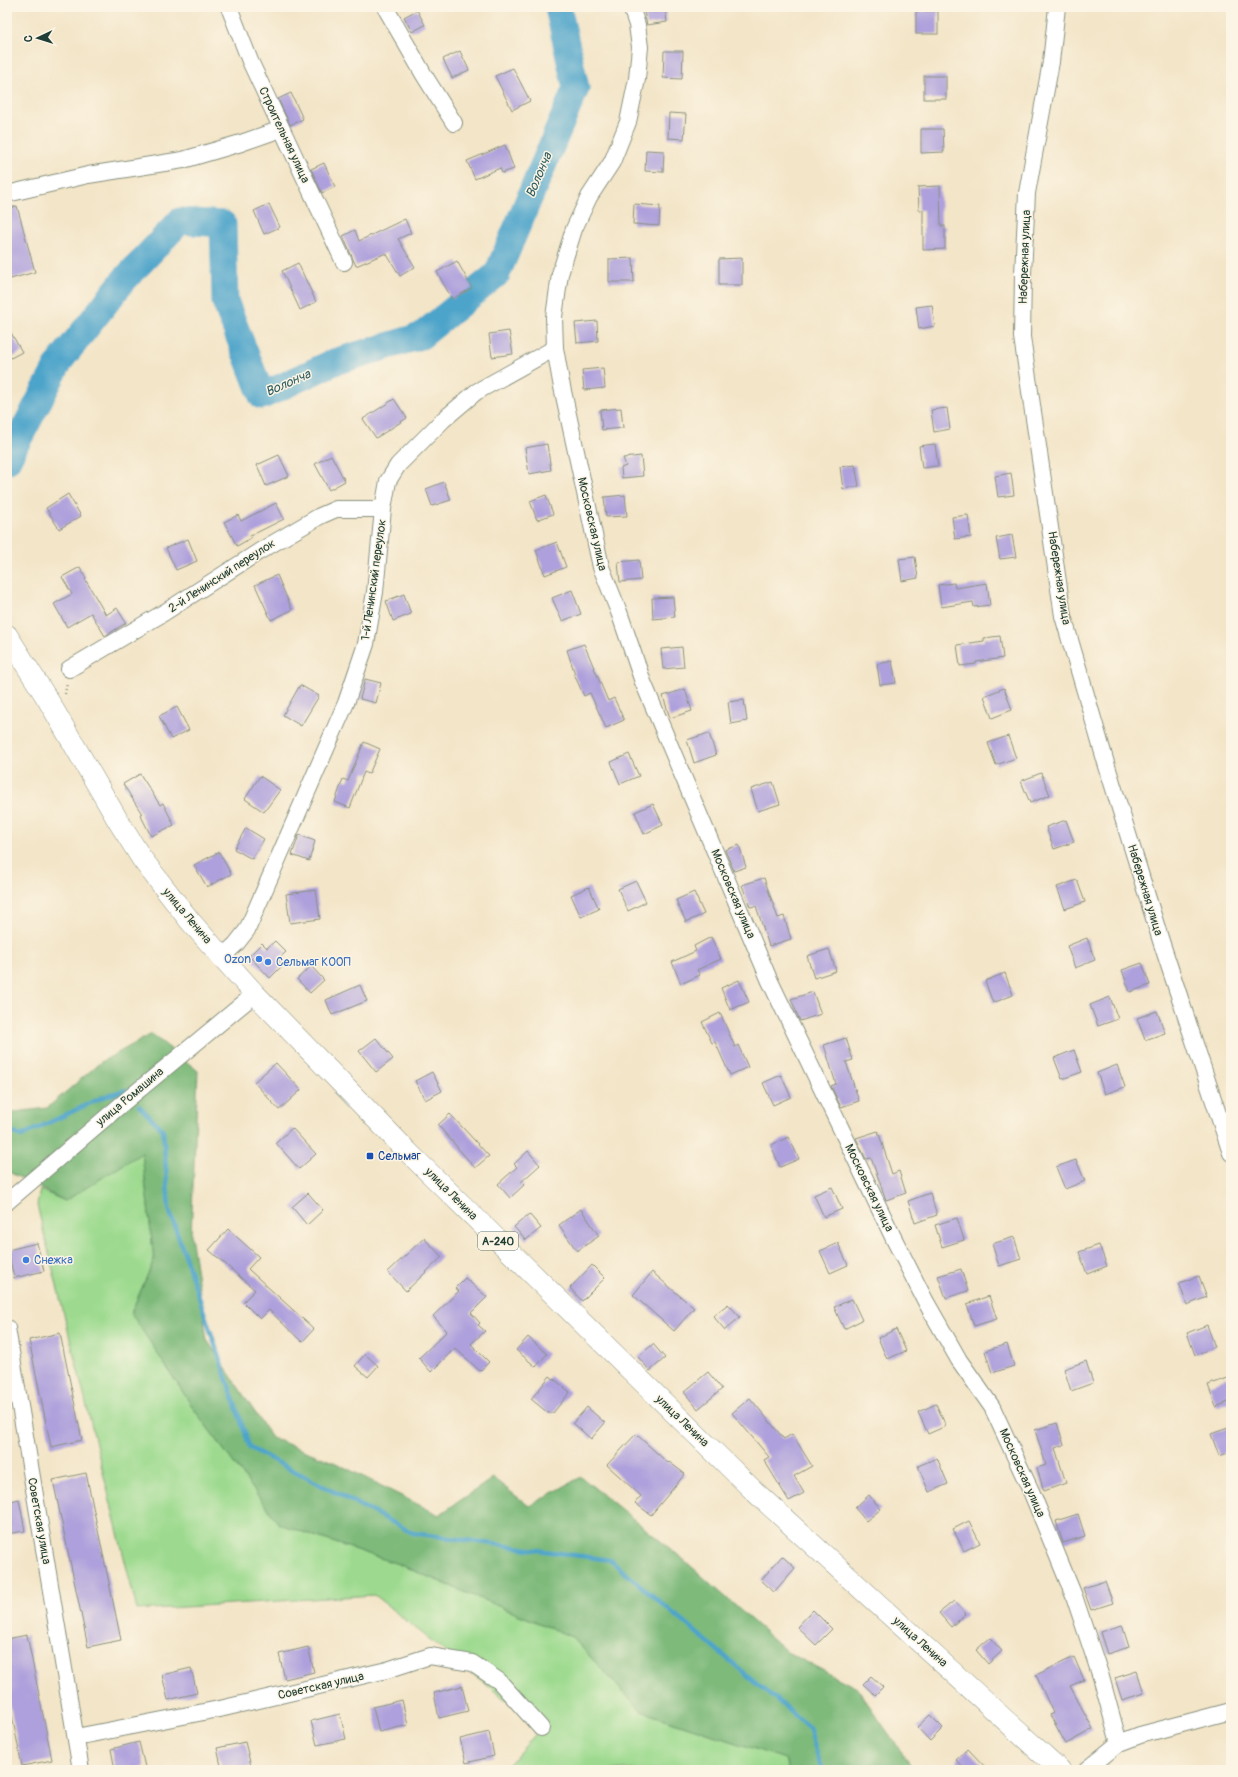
<svg xmlns="http://www.w3.org/2000/svg" width="1238" height="1777" viewBox="0 0 1238 1777" font-family="Pangolin,sans-serif">
  <style>
    .green { fill: #9dda8f; stroke: #5e8c62 }
    .forest { fill: #7eba7a; stroke: #4e7c57 }
    .lines { fill: none; stroke-linecap: round; stroke-linejoin: round }
    .stream { stroke: #4da4ca; stroke-width: 4.5 }
    .river { stroke: #4da4ca; stroke-width: 27 }
    .building { fill: #aea0dc }
    .minor-casing { stroke: #89917e; stroke-width: 18 }
    .major-casing { stroke: #89917e; stroke-width: 22 }
    .path { stroke: #89917e; stroke-width: 2.5; stroke-dasharray: 1 3; stroke-linecap: butt }
    .minor { stroke: #fff; stroke-width: 16 }
    .major { stroke: #fff; stroke-width: 21 }
    .shop-dot { fill: #3f7fe0; stroke: #fcf5e5; stroke-width: 1.5 }
    .transit-dot { fill: #1a4fb4; stroke: #fcf5e5; stroke-width: 1.5 }
    .labels { text-anchor: middle; dominant-baseline: central; stroke-width: 3; stroke-linejoin: round; paint-order: stroke }
    .shield { fill: #fcf5e5; stroke: #617469; stroke-width: 1 }
    .shield-label { font-size: 11px; font-weight: bold; fill: #1f3d34 }
    .street-label { font-size: 12px; fill: #1f3d34; stroke: #fcf5e5 }
    .shop-label { font-size: 12px; fill: #366cbe; stroke: #fcf5e5; text-anchor: start }
    .transit-label { font-size: 12px; fill: #164399; stroke: #fcf5e5; text-anchor: start }
    .water-label { font-size: 13px; font-style: italic; fill: #2d5c61; stroke: #fcf5e5 }
  </style>
  <rect width="100%" height="100%" fill="#fcf5e5"/>
  <filter id="ink" filterUnits="userSpaceOnUse"><feTurbulence type="fractalNoise" baseFrequency=".025" numOctaves="2"/><feDisplacementMap in="SourceGraphic" scale="8" xChannelSelector="R" yChannelSelector="G"/><feConvolveMatrix kernelMatrix="1 2 1 2 8 2 1 2 1" color-interpolation-filters="sRGB"/></filter>
  <filter id="wash" filterUnits="userSpaceOnUse"><feTurbulence type="fractalNoise" baseFrequency=".012" numOctaves="4" result="noise"/><feDisplacementMap in="SourceGraphic" scale="16" xChannelSelector="R" yChannelSelector="G"/><feGaussianBlur stdDeviation="0.9" result="paint"/><feColorMatrix in="noise" values="0 0 0 0 0 0 0 0 0 0 0 0 0 0 0 0 0 1.4 0 .05"/><feComposite in="paint" operator="in"/></filter>
  <g filter="url(#wash)">
    <rect width="100%" height="100%" fill="#f3e5c8"/>
    <path class="green" d="M142 1152 154 1260 131 1313 196 1412 279 1524 398 1564 572 1637 641 1711 785 1759 789 1770H504L541 1728 374 1595 137 1610 37 1205 40 1190 65 1201Z"/>
    <path class="forest" d="M152 1034 198 1071 191 1235 207 1340 272 1438 336 1463 439 1515 493 1478 529 1506 581 1477 683 1559 787 1652 857 1688 914 1770H789L785 1759 641 1711 572 1637 398 1564 279 1524 196 1412 131 1313 154 1260 142 1153 65 1201 7 1171V1113L47 1108 101 1062Z"/>
    <g class="lines">
      <g class="stream">
        <path d="M139 1106 163 1130 169 1209 250 1448 413 1533 610 1560 809 1727 822 1770"/>
        <path d="M7 1130 21 1136 103 1097 125 1090"/>
      </g>
      <path class="river" d="M7 461 60 361 124 280 180 221 223 224 225 301 262 396 334 362 421 336 497 274 576 88 558 7"/>
    </g>
    <g id="blocks">
      <g class="building">
        <path d="M643 7H665L667 22 647 25Z"/>
        <path d="M417 10 425 25 412 32 404 17Z"/>
        <rect x="916" y="11" width="22" height="23"/>
        <path d="M460 51 469 70 452 78 443 59Z"/>
        <path d="M664 51H683L682 79 663 78Z"/>
        <path d="M513 68 530 101 512 110 495 76Z"/>
        <rect x="924" y="76" width="22" height="23"/>
        <path d="M291 93 303 119 290 125 278 99Z"/>
        <path d="M669 113 686 114 684 139 668 138Z"/>
        <path d="M921 129H943L944 152 921 153Z"/>
        <path d="M505 145 514 169 502 173 500 168 475 179 467 161Z"/>
        <path d="M646 150 664 151 663 172 645 171Z"/>
        <path d="M324 163 335 187 322 193 311 169Z"/>
        <path d="M940 186 941 226H945V249L923 250V210H919L918 187Z"/>
        <path d="M269 204 280 227 264 234 254 211Z"/>
        <path d="M634 204 660 206 659 226 633 224Z"/>
        <path d="M17 206 35 272 7 280V209Z"/>
        <path d="M405 219 411 233 398 239 415 267 400 276 386 253 356 266 343 236 355 230 359 241Z"/>
        <path d="M633 258 634 282H609V259Z"/>
        <path d="M742 258V285H719V259Z"/>
        <path d="M457 261 472 288 452 299 437 272Z"/>
        <path d="M298 263 316 302 300 310 282 271Z"/>
        <path d="M932 305 935 326 919 329 916 307Z"/>
        <path d="M597 321 598 341 577 343 575 323Z"/>
        <path d="M7 326 22 352 7 360Z"/>
        <path d="M509 331 513 354 492 357 489 334Z"/>
        <path d="M603 368 605 388 584 390 582 370Z"/>
        <path d="M394 399 407 418 376 438 363 419Z"/>
        <path d="M621 408 623 428 602 430 600 410Z"/>
        <path d="M947 408 950 429 934 432 931 410Z"/>
        <path d="M547 444 551 470 529 474 525 448Z"/>
        <path d="M935 444 938 466 922 468 919 446Z"/>
        <path d="M279 455 289 476 266 486 257 465Z"/>
        <path d="M331 455 345 481 329 490 315 464Z"/>
        <path d="M641 456 643 476 622 478 621 468 626 466 623 458Z"/>
        <path d="M855 465 859 486 843 489 840 467Z"/>
        <path d="M1011 473 1014 495 998 497 995 476Z"/>
        <path d="M444 482 451 500 432 506 426 489Z"/>
        <path d="M68 494 81 516 59 529 46 508Z"/>
        <path d="M546 495 553 514 537 520 530 501Z"/>
        <path d="M625 495 627 516 606 517 604 497Z"/>
        <path d="M276 503 284 519 250 536 251 538 237 546 224 522 238 515 241 521Z"/>
        <path d="M968 515 971 537 955 539 952 517Z"/>
        <path d="M1012 535 1016 557 1000 559 996 538Z"/>
        <path d="M188 539 197 561 176 570 166 548Z"/>
        <path d="M557 542 566 567 545 575 536 550Z"/>
        <path d="M915 557 918 578 902 581 899 559Z"/>
        <path d="M639 560 641 580 620 582 618 562Z"/>
        <path d="M80 567 86 578 85 579 106 615 117 608 126 623 105 636 91 613 67 627 54 604 72 594 62 577Z"/>
        <path d="M277 575 292 610 271 620 255 585Z"/>
        <path d="M954 583 955 588 987 583 990 605 974 607 973 602 941 607 938 585Z"/>
        <path d="M572 590 581 614 562 621 552 598Z"/>
        <path d="M404 594 411 614 393 621 386 601Z"/>
        <path d="M673 597 675 617 653 619 652 598Z"/>
        <path d="M1000 636 1003 658 976 662V664L960 666 957 645 984 641V638Z"/>
        <path d="M584 644 608 701 614 698 624 720 606 728 590 693 584 696 574 674H575L567 650Z"/>
        <path d="M682 647 684 667 663 669 661 649Z"/>
        <path d="M892 661 896 683 880 685 877 664Z"/>
        <path d="M365 679 381 683 376 703 360 699Z"/>
        <path d="M300 685 319 696 301 726 283 715Z"/>
        <path d="M1004 688 1012 710 992 718 984 696Z"/>
        <path d="M685 689 692 711 670 718 663 696Z"/>
        <path d="M744 700 747 721 731 724 728 702Z"/>
        <path d="M177 707 189 730 171 739 159 716Z"/>
        <path d="M709 733 716 755 694 763 687 740Z"/>
        <path d="M1008 736 1016 758 996 765 988 743Z"/>
        <path d="M364 742 380 749 369 774 364 772 350 808 335 802 343 779 348 781Z"/>
        <path d="M629 754 639 776 620 784 611 762Z"/>
        <path d="M1041 773 1050 795 1030 803 1021 781Z"/>
        <path d="M140 774 160 805 163 803 174 825 151 836 140 814H142L123 784Z"/>
        <path d="M260 776 280 790 264 812 245 799Z"/>
        <path d="M773 782 780 804 758 811 751 789Z"/>
        <path d="M653 804 663 825 644 834 635 812Z"/>
        <path d="M1066 820 1074 842 1054 849 1046 827Z"/>
        <path d="M246 828 264 839 252 859 234 849Z"/>
        <path d="M299 835 315 841 309 861 292 855Z"/>
        <path d="M739 845 746 867 734 871 725 850Z"/>
        <path d="M219 852 231 874 207 887 194 865Z"/>
        <path d="M764 878 778 918 784 916 791 939 769 946 756 906 750 907 742 885Z"/>
        <path d="M1077 880 1085 902 1065 909 1057 887Z"/>
        <path d="M636 881 646 902 628 911 618 889Z"/>
        <path d="M589 887 599 909 581 917 571 895Z"/>
        <path d="M316 890 320 919 290 923 286 894Z"/>
        <path d="M694 892 704 914 686 922 676 900Z"/>
        <path d="M711 937 721 959 697 970 700 975 681 984 672 962 696 951 694 946Z"/>
        <path d="M1087 938 1095 960 1075 968 1067 946Z"/>
        <path d="M275 941 286 952 278 959 283 965 270 978 249 956 262 943 267 948Z"/>
        <path d="M829 949 836 971 814 978 807 956Z"/>
        <path d="M1142 963 1150 985 1130 992 1122 970Z"/>
        <path d="M311 966 324 980 310 993 297 979Z"/>
        <path d="M1005 973 1013 995 993 1003 985 981Z"/>
        <path d="M739 980 749 1002 730 1010 721 988Z"/>
        <path d="M360 985 367 1001 332 1015 326 1000Z"/>
        <path d="M813 992 821 1014 800 1021 791 999Z"/>
        <path d="M1110 997 1118 1019 1098 1026 1090 1005Z"/>
        <path d="M1157 1011 1165 1033 1145 1040 1137 1018Z"/>
        <path d="M720 1013 735 1047 738 1045 748 1067 730 1075 715 1042 712 1043 702 1022Z"/>
        <path d="M376 1038 393 1059 376 1072 359 1051Z"/>
        <path d="M846 1038 853 1060 846 1062 859 1101 841 1107 831 1086 836 1084 824 1045Z"/>
        <path d="M1074 1050 1082 1072 1062 1079 1054 1058Z"/>
        <path d="M276 1063 301 1090 279 1110 254 1082Z"/>
        <path d="M1117 1065 1125 1087 1105 1094 1097 1073Z"/>
        <path d="M432 1072 442 1091 425 1100 415 1081Z"/>
        <path d="M781 1075 791 1097 773 1105 763 1083Z"/>
        <path d="M450 1114 489 1156 475 1168 438 1125Z"/>
        <path d="M292 1128 316 1154 299 1169 276 1143Z"/>
        <path d="M878 1131 892 1174 899 1171 906 1193 886 1200 871 1158 866 1159 856 1138Z"/>
        <path d="M789 1137 799 1159 780 1167 771 1145Z"/>
        <path d="M528 1151 540 1165 521 1182 524 1185 510 1198 498 1184 517 1167 514 1164Z"/>
        <path d="M1076 1160 1085 1181 1065 1189 1056 1167Z"/>
        <path d="M832 1187 842 1209 824 1217 814 1195Z"/>
        <path d="M308 1193 323 1210 307 1225 292 1207Z"/>
        <path d="M930 1193 937 1215 915 1223 908 1201Z"/>
        <path d="M581 1209 599 1236 577 1251 559 1225Z"/>
        <path d="M529 1214 541 1228 526 1240 514 1227Z"/>
        <path d="M957 1218 964 1240 942 1247 935 1225Z"/>
        <path d="M228 1229 259 1257 248 1269 314 1329 302 1342 269 1310 260 1319 243 1302 255 1290 209 1250Z"/>
        <path d="M1014 1237 1021 1259 999 1266 992 1244Z"/>
        <path d="M424 1238 442 1257 406 1291 388 1272Z"/>
        <path d="M37 1243 44 1271 14 1278 8 1250Z"/>
        <path d="M838 1243 848 1265 830 1273 820 1251Z"/>
        <path d="M1099 1245 1107 1266 1087 1274 1079 1252Z"/>
        <path d="M592 1265 605 1278 582 1301 570 1288Z"/>
        <path d="M961 1269 968 1291 946 1298 938 1276Z"/>
        <path d="M652 1272 694 1308 674 1331 633 1295Z"/>
        <path d="M1199 1276 1207 1297 1187 1305 1179 1283Z"/>
        <path d="M465 1278 487 1297 471 1313 480 1323 478 1325 485 1331 471 1344 489 1362 480 1371 455 1348 431 1372 419 1358 447 1331 433 1316 459 1291 455 1288Z"/>
        <path d="M989 1296 997 1319 974 1326 967 1304Z"/>
        <path d="M852 1299 862 1320 844 1329 834 1307Z"/>
        <path d="M728 1304 740 1317 725 1330 713 1316Z"/>
        <path d="M1207 1325 1215 1347 1195 1355 1187 1333Z"/>
        <path d="M896 1329 906 1351 887 1359 878 1338Z"/>
        <path d="M60 1333 82 1440 51 1447 29 1340Z"/>
        <path d="M528 1337 547 1354 536 1367 516 1350Z"/>
        <path d="M653 1344 665 1358 650 1371 638 1357Z"/>
        <path d="M1007 1344 1014 1366 992 1373 985 1351Z"/>
        <path d="M365 1354 378 1366 368 1377 355 1366Z"/>
        <path d="M1086 1361 1093 1383 1071 1391 1064 1369Z"/>
        <path d="M708 1372 722 1389 698 1409 684 1392Z"/>
        <path d="M550 1376 570 1392 553 1413H548L531 1399Z"/>
        <path d="M1228 1378 1231 1387V1401L1216 1407 1208 1385Z"/>
        <path d="M750 1398 784 1439 792 1434 812 1466 794 1476 804 1493 789 1501 764 1460 769 1457 732 1413Z"/>
        <path d="M936 1404 946 1426 928 1434 918 1412Z"/>
        <path d="M587 1407 605 1423 591 1439 573 1423Z"/>
        <path d="M1057 1423 1064 1445 1055 1448 1066 1483 1044 1491 1037 1468 1046 1465 1035 1430Z"/>
        <path d="M1231 1427V1452L1219 1456 1211 1434Z"/>
        <path d="M636 1434 668 1463 669 1462 685 1474 651 1515 635 1503 641 1496 607 1465Z"/>
        <path d="M937 1458 948 1484 929 1492 918 1466Z"/>
        <path d="M86 1473 121 1640 88 1647 53 1480Z"/>
        <path d="M869 1495 881 1509 866 1521 855 1508Z"/>
        <path d="M19 1499 25 1531 7 1534V1502Z"/>
        <path d="M1078 1514 1085 1536 1063 1543 1056 1521Z"/>
        <path d="M969 1521 980 1543 964 1551 953 1529Z"/>
        <path d="M782 1556 795 1568 774 1592 761 1580Z"/>
        <path d="M1105 1581 1113 1603 1091 1610 1083 1588Z"/>
        <path d="M954 1601 966 1614 951 1627 939 1613Z"/>
        <path d="M813 1610 832 1629 816 1645 797 1627Z"/>
        <path d="M1122 1625 1129 1647 1107 1654 1100 1632Z"/>
        <path d="M27 1635 52 1760 22 1766 7 1690V1639Z"/>
        <path d="M990 1638 1002 1651 988 1664 976 1650Z"/>
        <path d="M308 1647 314 1672 285 1679 279 1654Z"/>
        <path d="M1074 1657 1084 1680 1070 1686 1093 1729 1066 1744 1050 1715 1053 1713 1036 1675Z"/>
        <path d="M191 1668 197 1693 168 1700 162 1675Z"/>
        <path d="M1137 1671 1144 1693 1122 1700 1115 1678Z"/>
        <path d="M871 1676 883 1687 875 1695 863 1684Z"/>
        <path d="M462 1686 468 1711 439 1718 434 1693Z"/>
        <path d="M402 1700 408 1725 379 1732 373 1707Z"/>
        <path d="M340 1714 346 1739 317 1745 311 1721Z"/>
        <path d="M930 1715 943 1728 930 1741 917 1727Z"/>
        <path d="M489 1732 494 1756 466 1763 460 1739Z"/>
        <path d="M139 1742 145 1767 131 1770H115L111 1749Z"/>
        <path d="M245 1742 251 1766 235 1770H222L217 1748Z"/>
        <path d="M968 1749 988 1770H965L956 1760Z"/>
      </g>
    </g>
  </g>
  <g filter="url(#ink)">
    <use href="#blocks" fill-opacity="0" stroke="#89917e" stroke-width="1"/>
    <g class="lines">
      <defs>
        <g id="minor">
          <path d="M229 7 250 61 344 262"/>
          <path d="M385 7 424 75 454 123"/>
          <path d="M631 7 637 25 640 47 637 79 628 122 612 162 589 197 574 229 560 274 554 317 555 348 561 382 601 567 619 612 643 682 769 979 894 1239 926 1302 959 1360 992 1407 1031 1491 1074 1596 1101 1677 1119 1743"/>
          <path d="M1057 7 1051 62 1027 193 1023 274 1022 337 1063 616 1106 763 1161 941 1231 1153"/>
          <path d="M7 194 88 175 183 160 241 143 281 129"/>
          <path d="M69 669 165 612 260 551 320 516 336 509H383"/>
          <path d="M222 957 236 944 247 930 346 703 366 644 375 592 383 509 388 481 398 465 443 420 476 392 555 348"/>
          <path d="M7 1202 123 1103 255 994"/>
          <path d="M7 1328 81 1770"/>
          <path d="M76 1737 224 1708 387 1670 430 1656 472 1663 499 1681 541 1728"/>
          <path d="M1086 1770 1119 1743 1140 1735 1231 1711"/>
        </g>
        <path id="major" d="M7 635 48 700 120 824 142 859 190 921 255 994 407 1151 754 1491 1060 1770"/>
      </defs>
      <use href="#minor" class="minor-casing"/>
      <use href="#major" class="major-casing"/>
      <path class="path" d="M65 694 67 683"/>
      <use href="#minor" class="minor"/>
      <use href="#major" class="major"/>
    </g>
  </g>
  <g class="shop-dot">
    <circle cx="259" cy="959" r="4"/>
    <circle cx="268" cy="962" r="4"/>
    <circle cx="26" cy="1260" r="4"/>
  </g>
  <rect class="transit-dot" x="366" y="1152" width="8" height="8" rx="2"/>
  <g class="labels">
    <rect class="shield" x="478" y="1232" width="40" height="18" rx="3"/>
    <g class="shield-label">
      <text x="498" y="1241">А-240</text>
    </g>
    <g class="street-label">
      <text transform="translate(284 135) rotate(65)">Строительная улица</text>
      <text transform="translate(1025 257) rotate(-88)">Набережная улица</text>
      <text transform="translate(592 524) rotate(77)">Московская улица</text>
      <text transform="translate(222 576) rotate(-33)">2-й Ленинский переулок</text>
      <text transform="translate(1059 578) rotate(81)">Набережная улица</text>
      <text transform="translate(374 580) rotate(-82)">1-й Ленинский переулок</text>
      <text transform="translate(1145 890) rotate(73)">Набережная улица</text>
      <text transform="translate(733 894) rotate(67)">Московская улица</text>
      <text transform="translate(187 916) rotate(50)">улица Ленина</text>
      <text transform="translate(130 1097) rotate(-40)">улица Ромашина</text>
      <text transform="translate(869 1188) rotate(64)">Московская улица</text>
      <text transform="translate(451 1194) rotate(45)">улица Ленина</text>
      <text transform="translate(682 1421) rotate(44)">улица Ленина</text>
      <text transform="translate(1022 1473) rotate(66)">Московская улица</text>
      <text transform="translate(39 1521) rotate(80)">Советская улица</text>
      <text transform="translate(920 1642) rotate(42)">улица Ленина</text>
      <text transform="translate(321 1686) rotate(-13)">Советская улица</text>
    </g>
    <g class="shop-label">
      <text x="251" y="959" text-anchor="end">Ozon</text>
      <text x="276" y="962">Сельмаг КООП</text>
      <text x="34" y="1260">Снежка</text>
    </g>
    <g class="transit-label">
      <text x="378" y="1156">Сельмаг</text>
    </g>
    <g class="water-label">
      <text transform="translate(539 175) rotate(-67)">Волонча</text>
      <text transform="translate(288 383) rotate(-24)">Волонча</text>
    </g>
  </g>
  <rect width="1238" height="1777" fill="none" stroke="#fcf5e5" stroke-width="24"/>
  <g transform="translate(38 38) rotate(266)" stroke="#fcf5e5" stroke-width="3" paint-order="stroke">
  <path d="M0-3L7 15L0 10L-7 15Z" fill="#1f3d34"/>
  <text y="-6" font-size="11" font-weight="bold" text-anchor="middle" fill="#1f3d34">С</text>
  </g>
</svg>
